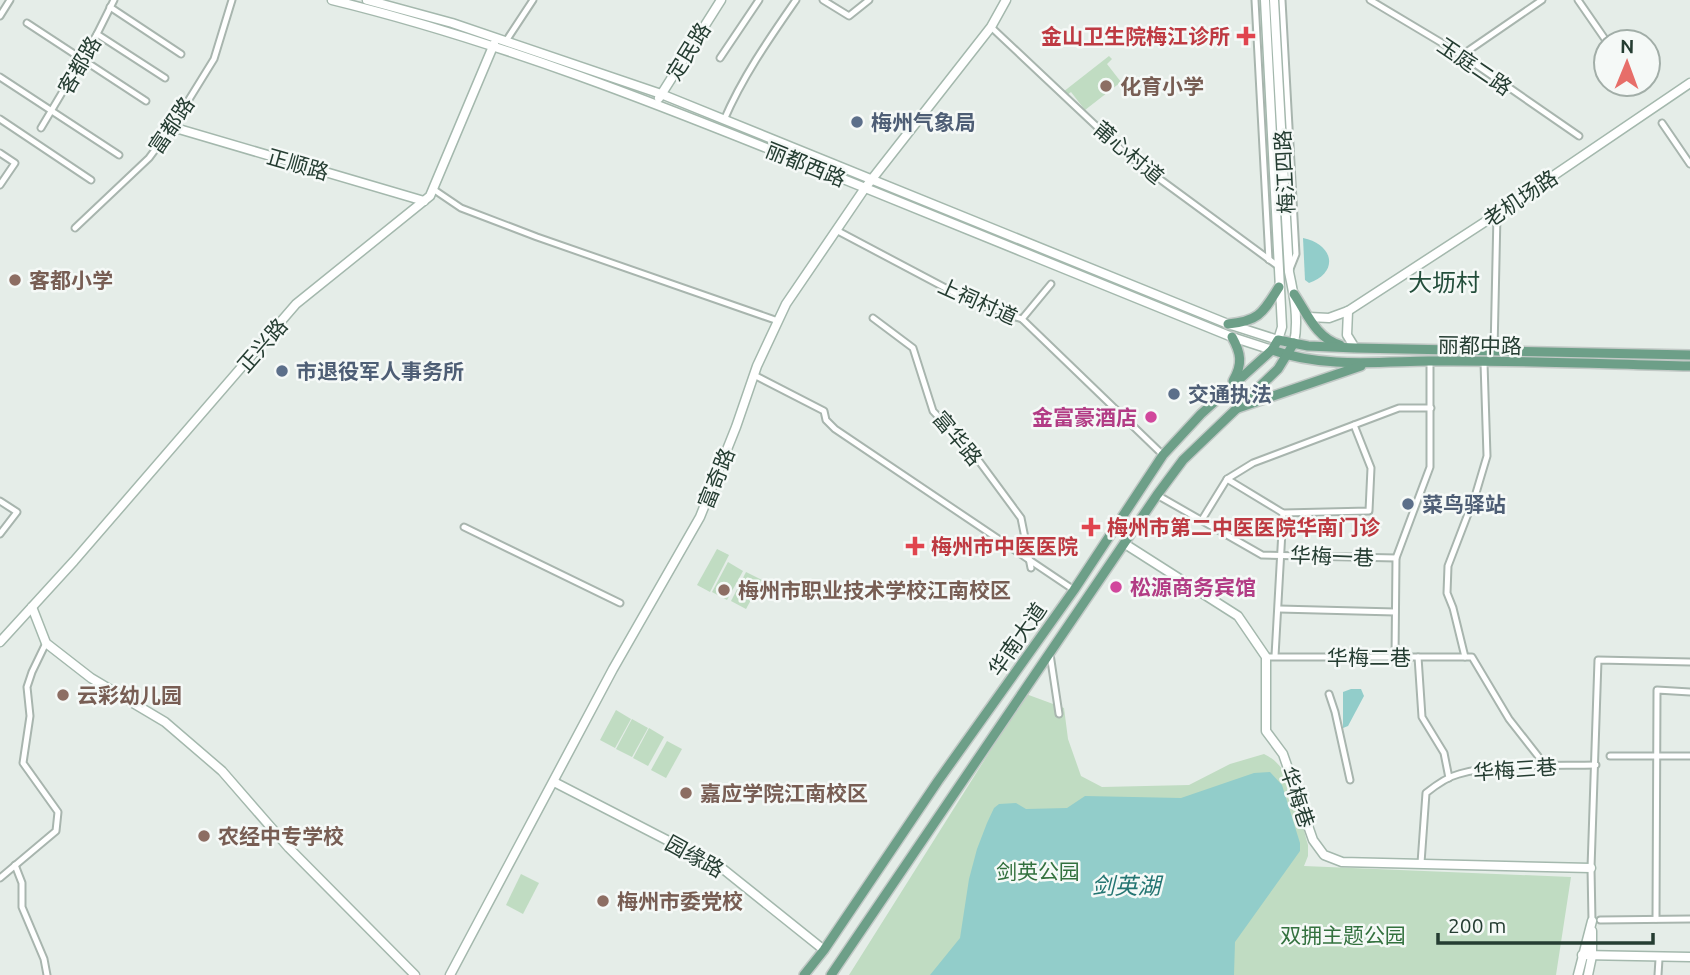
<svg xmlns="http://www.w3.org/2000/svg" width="1690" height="975" viewBox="0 0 1690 975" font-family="Ubuntu,'Noto Sans SC',sans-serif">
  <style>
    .green { fill: #c0dcc2 }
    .water { fill: #92cdca }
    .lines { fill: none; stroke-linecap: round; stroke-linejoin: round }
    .street-casing { stroke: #a8b5ae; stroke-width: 9 }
    .secondary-casing { stroke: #a4b8ad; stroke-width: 11 }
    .primary-casing { stroke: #c2c9c6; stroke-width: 12 }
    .street { stroke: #fff; stroke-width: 5 }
    .secondary { stroke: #fff; stroke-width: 8 }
    .primary { stroke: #6d9f88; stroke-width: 9 }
    .health-dot { fill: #e0444e; stroke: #f5f9f7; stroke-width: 2.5 }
    .education-dot { fill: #8d6e63; stroke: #f5f9f7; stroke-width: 2.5 }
    .service-dot { fill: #5c6f8a; stroke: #f5f9f7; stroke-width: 2.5 }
    .hotel-dot { fill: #d1479c; stroke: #f5f9f7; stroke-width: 2.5 }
    .labels { text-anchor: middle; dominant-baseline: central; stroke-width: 5; stroke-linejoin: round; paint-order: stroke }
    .health-label { font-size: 21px; font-weight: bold; fill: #be3a42; stroke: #f5f9f7; text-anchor: start }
    .street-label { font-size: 21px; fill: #253d32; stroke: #f5f9f7 }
    .education-label { font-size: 21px; font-weight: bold; fill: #785e54; stroke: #f5f9f7; text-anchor: start }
    .service-label { font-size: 21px; font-weight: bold; fill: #4e5e75; stroke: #f5f9f7; text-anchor: start }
    .hotel-label { font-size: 21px; font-weight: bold; fill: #b23c85; stroke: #f5f9f7; text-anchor: end }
    .park-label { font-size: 21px; fill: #33713e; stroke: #f5f9f7 }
    .water-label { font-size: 23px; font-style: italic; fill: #247572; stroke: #f5f9f7 }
    .quarter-label { font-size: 24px; fill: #234e3b; stroke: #f5f9f7 }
  </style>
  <rect width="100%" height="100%" fill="#e5ede8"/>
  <g class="green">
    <path d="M1109 56 1112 59 1107 64 1121 82 1085 110 1071 92 1066 96 1063 92Z"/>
    <path d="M717 549 729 555 710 592 697 585Z"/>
    <path d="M728 562 743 571 727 600 712 592Z"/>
    <path d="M746 572 762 580 746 609 731 601Z"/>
    <path d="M1026 694 1064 708 1068 739 1081 776 1102 787 1189 785 1230 764 1264 754C1295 768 1299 815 1308 845V856L1304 866 1571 877 1556 975H849Z"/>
    <path d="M616 710 631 719 615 748 600 740Z"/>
    <path d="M632 719 648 728 632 757 616 749Z"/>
    <path d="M649 728 664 737 648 766 633 758Z"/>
    <path d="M667 741 682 749 666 778 651 770Z"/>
    <path d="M521 874 539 883 523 914 506 905Z"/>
  </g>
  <g class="water">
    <path d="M1303 238C1333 244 1340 272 1309 283L1305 280Z"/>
    <path d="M1351 689H1361L1364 696 1348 726 1343 728V692Z"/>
    <path d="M1270 772 1282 785 1300 843V851L1235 942 1234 975H930L960 938 969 879 977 849 987 823 994 808 999 804 1016 803 1026 809 1067 808 1085 796 1181 798 1254 773Z"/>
  </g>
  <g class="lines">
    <defs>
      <g id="street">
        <path d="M823 0 849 16 869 0"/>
        <path d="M1255 0 1269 260"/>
        <path d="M1282 0 1296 254 1290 269"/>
        <path d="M1370 0 1462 55 1579 136"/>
        <path d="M1578 0 1607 42"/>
        <path d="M110 7 181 54"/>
        <path d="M0 16 10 0"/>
        <path d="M27 23 146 101"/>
        <path d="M991 27 1127 155 1278 266"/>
        <path d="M97 34 165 78"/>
        <path d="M506 41 533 0"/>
        <path d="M1462 55 1542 0"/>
        <path d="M720 58 759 0"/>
        <path d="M0 77 119 155"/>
        <path d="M0 119 91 180"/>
        <path d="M724 120C743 76 769 39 796 0"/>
        <path d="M1662 123 1690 164"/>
        <path d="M41 128 97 34 114 0"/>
        <path d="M0 153 15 163 0 185"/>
        <path d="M433 189 461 208 537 237 778 321"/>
        <path d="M75 228 149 158 172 127 214 59 232 0"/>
        <path d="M836 230 972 302 1022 319 1163 455"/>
        <path d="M873 318 913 348 933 411 976 457 1021 518 1031 568"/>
        <path d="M1022 319 1051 284"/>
        <path d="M1494 351 1497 214"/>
        <path d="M754 375 824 411 826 420 835 429 1074 590"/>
        <path d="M1227 479 1283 513 1369 511 1371 468 1354 425"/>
        <path d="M1157 495 1262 555 1396 558"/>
        <path d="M0 501 17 512 0 534"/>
        <path d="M1203 518 1227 479 1253 463 1399 408H1431"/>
        <path d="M464 527 620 603"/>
        <path d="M1279 609 1395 612"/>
        <path d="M1050 654 1059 714"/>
        <path d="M1275 656 1283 513"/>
        <path d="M1266 657H1472L1509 719 1538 756"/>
        <path d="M1395 657 1396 558 1430 467V361"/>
        <path d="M1418 657 1422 717 1444 753 1449 778"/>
        <path d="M1465 657 1453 608 1447 593 1448 566 1476 493 1487 456 1484 363"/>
        <path d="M1329 694 1335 712 1350 780"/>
        <path d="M1610 756H1690"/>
        <path d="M1421 863 1426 793C1436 785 1447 777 1459 774 1495 763 1557 766 1596 765"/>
        <path d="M15 865 22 883V907L44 959 47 975"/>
        <path d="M0 878 56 831 58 812 23 763 30 716 27 687 32 672 46 643"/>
        <path d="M1656 919 1657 690 1690 692"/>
        <path d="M1600 920 1690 919"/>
        <path d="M1592 921 1591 868 1598 660 1690 662"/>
        <path d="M1658 975 1659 959"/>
      </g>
      <g id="secondary">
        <path d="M332 0C500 41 661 105 821 170 958 226 1095 281 1232 337L1272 350"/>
        <path d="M367 0 452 23 661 94 1228 324 1278 340 1282 327 1265 0"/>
        <path d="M1274 0 1289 272C1294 295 1299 320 1294 343"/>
        <path d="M659 98 721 0"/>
        <path d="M172 127 424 201"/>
        <path d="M1348 311 1347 335 1355 348"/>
        <path d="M1309 317 1329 318 1348 311 1497 214 1690 83"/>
        <path d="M1125 544 1238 616 1266 657V731L1283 754 1313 840 1324 855 1342 862 1591 868"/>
        <path d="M32 607 46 643 91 678 165 722 222 771 289 848 415 975"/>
        <path d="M0 642 74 561 296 304 430 196 494 44"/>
        <path d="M554 782 723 869 824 950"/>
        <path d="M1582 955 1690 957"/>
        <path d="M450 975 613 669 700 517 736 427 757 366 786 304 865 188 991 27 1006 0"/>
        <path d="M1578 975 1592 921"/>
        <path d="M1588 975 1592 956V931"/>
      </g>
      <g id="primary">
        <path d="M1294 294C1307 313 1316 338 1340 345"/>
        <path d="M1228 324C1260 321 1263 312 1279 287"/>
        <path d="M1232 337C1241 353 1243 364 1233 381"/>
        <path d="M1272 350C1323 368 1376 362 1429 361 1516 360 1603 364 1690 366"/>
        <path d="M1238 408 1361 366"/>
        <path d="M804 975 824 950 938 781 1074 590 1163 455 1201 414 1272 350 1278 340 1308 346 1355 348 1690 355"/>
        <path d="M831 975 1157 495 1183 460 1278 369 1294 343"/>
      </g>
    </defs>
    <use href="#street" class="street-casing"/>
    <use href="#secondary" class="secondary-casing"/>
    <use href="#primary" class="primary-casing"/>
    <use href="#street" class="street"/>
    <use href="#secondary" class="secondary"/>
    <use href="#primary" class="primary"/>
  </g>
  <g class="health-dot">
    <path d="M1242.5 25.5h7v7h7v7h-7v7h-7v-7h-7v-7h7z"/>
    <path d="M1087.5 516.5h7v7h7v7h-7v7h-7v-7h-7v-7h7z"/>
    <path d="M911.5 535.5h7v7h7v7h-7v7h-7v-7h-7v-7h7z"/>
  </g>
  <g class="education-dot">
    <circle cx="1106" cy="86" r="7"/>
    <circle cx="15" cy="280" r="7"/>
    <circle cx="724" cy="590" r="7"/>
    <circle cx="63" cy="695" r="7"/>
    <circle cx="686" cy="793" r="7"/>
    <circle cx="204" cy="836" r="7"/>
    <circle cx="603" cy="901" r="7"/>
  </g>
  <g class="service-dot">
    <circle cx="857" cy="122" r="7"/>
    <circle cx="282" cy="371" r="7"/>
    <circle cx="1174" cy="394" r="7"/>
    <circle cx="1408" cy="504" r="7"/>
  </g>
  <g class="hotel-dot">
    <circle cx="1151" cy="417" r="7"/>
    <circle cx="1116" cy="587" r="7"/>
  </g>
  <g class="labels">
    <g class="health-label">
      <text x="1230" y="36" text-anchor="end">金山卫生院梅江诊所</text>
      <text x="1107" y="527">梅州市第二中医医院华南门诊</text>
      <text x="931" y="546">梅州市中医医院</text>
    </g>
    <g class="street-label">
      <text transform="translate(688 51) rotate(-58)">定民路</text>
      <text transform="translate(79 65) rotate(-60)">客都路</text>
      <text transform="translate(1475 66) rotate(34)">玉庭二路</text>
      <text transform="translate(171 125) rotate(-56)">富都路</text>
      <text transform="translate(1129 152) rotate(40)">莆心村道</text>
      <text transform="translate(298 164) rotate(16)">正顺路</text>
      <text transform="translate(806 164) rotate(22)">丽都西路</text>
      <text transform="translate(1284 172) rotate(-93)">梅江四路</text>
      <text transform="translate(1520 198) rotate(-34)">老机场路</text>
      <text transform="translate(978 301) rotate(24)">上祠村道</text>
      <text transform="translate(262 345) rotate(-49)">正兴路</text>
      <text transform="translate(1480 345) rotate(1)">丽都中路</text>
      <text transform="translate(958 438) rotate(50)">富华路</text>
      <text transform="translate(716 478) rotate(-68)">富奇路</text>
      <text transform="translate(1332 556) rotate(2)">华梅一巷</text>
      <text transform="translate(1017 639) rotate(-55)">华南大道</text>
      <text x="1369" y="657">华梅二巷</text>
      <text transform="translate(1515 769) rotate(-4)">华梅三巷</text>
      <text transform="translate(1298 797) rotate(71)">华梅巷</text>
      <text transform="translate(695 856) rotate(29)">园缘路</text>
    </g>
    <g class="education-label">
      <text x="1120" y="86">化育小学</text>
      <text x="29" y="280">客都小学</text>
      <text x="738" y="590">梅州市职业技术学校江南校区</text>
      <text x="77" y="695">云彩幼儿园</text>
      <text x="700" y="793">嘉应学院江南校区</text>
      <text x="218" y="836">农经中专学校</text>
      <text x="617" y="901">梅州市委党校</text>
    </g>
    <g class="service-label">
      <text x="871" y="122">梅州气象局</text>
      <text x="296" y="371">市退役军人事务所</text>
      <text x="1188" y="394">交通执法</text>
      <text x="1422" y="504">菜鸟驿站</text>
    </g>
    <g class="hotel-label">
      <text x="1137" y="417">金富豪酒店</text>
      <text x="1130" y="587" text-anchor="start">松源商务宾馆</text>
    </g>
    <g class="park-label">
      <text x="1038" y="871">剑英公园</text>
      <text x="1343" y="935">双拥主题公园</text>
    </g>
    <g class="water-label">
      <text x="1126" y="885">剑英湖</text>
    </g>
    <g class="quarter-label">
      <text x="1444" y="282">大坜村</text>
    </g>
  </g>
  <g transform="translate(1627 63) rotate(1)"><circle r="33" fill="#f5f9f7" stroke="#a2aea8" stroke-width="2"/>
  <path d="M0-5L12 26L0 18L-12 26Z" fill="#e76e69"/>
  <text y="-10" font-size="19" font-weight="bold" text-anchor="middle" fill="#253d32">N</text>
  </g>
  <path d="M1438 933v10h215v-10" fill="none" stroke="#253d32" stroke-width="3.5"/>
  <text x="1448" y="933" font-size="21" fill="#253d32" stroke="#f5f9f7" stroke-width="5" paint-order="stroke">200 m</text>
</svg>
